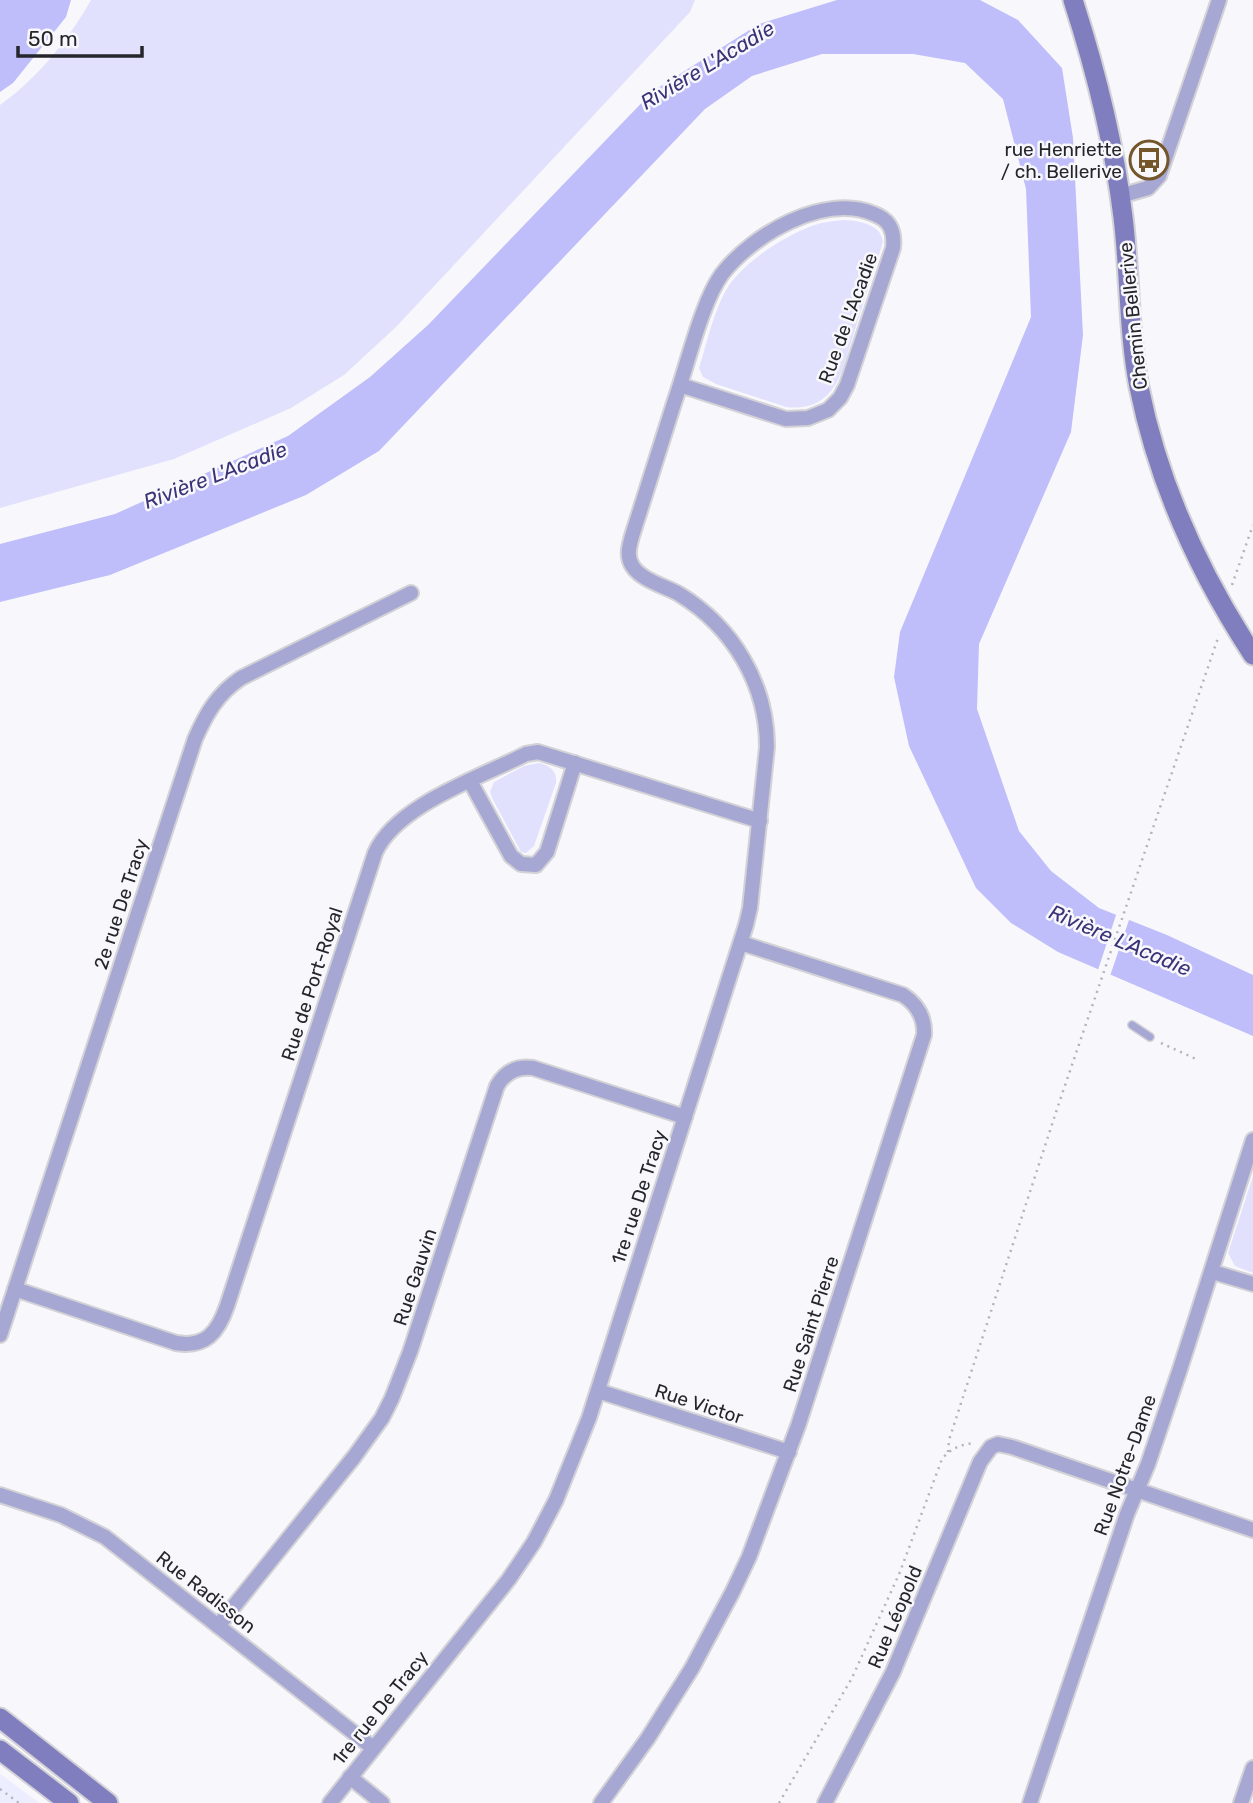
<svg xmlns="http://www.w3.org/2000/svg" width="1253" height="1803" viewBox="0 0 1253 1803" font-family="Rubik,sans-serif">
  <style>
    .built { fill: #ecedfe }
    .green { fill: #e1e1fd }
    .water { fill: #bfbefa }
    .pier { fill: #f8f8fc }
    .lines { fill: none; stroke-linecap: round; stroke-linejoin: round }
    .lane-casing { stroke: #d2d2d7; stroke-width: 10 }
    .street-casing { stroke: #d2d2d7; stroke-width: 18 }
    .secondary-casing { stroke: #d2d2d7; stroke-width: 23 }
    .path { stroke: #b3b3b8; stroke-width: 2.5; stroke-dasharray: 2 5; stroke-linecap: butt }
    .lane { stroke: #a7a7d3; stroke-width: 7 }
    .street { stroke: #a7a7d3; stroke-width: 14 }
    .secondary { stroke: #807ebf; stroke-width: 19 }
    .labels { text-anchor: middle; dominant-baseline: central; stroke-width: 5; stroke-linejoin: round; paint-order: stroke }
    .poi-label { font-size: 19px; fill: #25252c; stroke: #f8f8fc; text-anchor: end }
    .street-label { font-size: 19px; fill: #25252c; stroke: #f8f8fc }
    .water-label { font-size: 21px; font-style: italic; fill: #3b3377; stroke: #f8f8fc }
  </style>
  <rect width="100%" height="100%" fill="#f8f8fc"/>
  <path class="built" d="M0 1774 6 1778 39 1803H0Z"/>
  <g class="green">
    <path d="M91 0H695L690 12 396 327 344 375 291 408 174 459 0 508V105C38 78 68 40 91 0Z"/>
    <path d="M844 220C860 221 881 224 883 242 873 273 863 305 853 336 847 354 843 378 830 392 818 406 803 409 786 407L716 384 703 377 699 368C707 343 713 313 726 290 741 264 784 236 812 226 822 222 834 221 844 220Z"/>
    <path d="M539 763C550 766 557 770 556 783L534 846 526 853 521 852 492 798 490 792 494 782 524 766Z"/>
    <path d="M1253 1176V1273L1235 1266 1228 1253Z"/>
  </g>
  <g class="water">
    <path d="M0 0H71L66 17 13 83 0 92Z"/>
    <path d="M837 0H980L1018 20 1062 68 1073 138 1083 335 1071 432 979 644 977 709 1019 831 1051 871 1099 908 1167 935 1253 975V1036L1058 952 1011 923 976 888 909 746 894 677 900 632 1031 317 1026 189 1003 99 965 63 913 54H822L752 76 705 109 379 451 306 495 110 575 0 602V544L115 514 288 436 370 377 428 325 653 91 759 24Z"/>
  </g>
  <path class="pier" d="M1117 912 1130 917 1109 979 1097 973Z"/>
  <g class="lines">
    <defs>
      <path id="lane" d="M1132 1025 1150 1037"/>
      <g id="street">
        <path d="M1120 196 1148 188 1159 176 1219 0"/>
        <path d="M470 781 511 856 521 864 536 865 547 852 575 763"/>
        <path d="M1213 1272 1253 1284"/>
        <path d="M15 1289 176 1343C206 1348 218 1332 227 1306L375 853C396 805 481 777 526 754L538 752 760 821"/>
        <path d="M0 1335 195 739C206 714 217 694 241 678L411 593"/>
        <path d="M598 1391 789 1452"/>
        <path d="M0 1495 61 1515 105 1537 373 1748"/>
        <path d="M218 1626 354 1457 382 1418 392 1398 410 1352 497 1086C505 1072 517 1066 533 1068L685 1117"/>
        <path d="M350 1777 382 1803"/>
        <path d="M330 1803 509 1579 534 1542 556 1500 589 1418 746 925 750 908 767 747C767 684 733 627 679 594 665 586 643 581 633 567 626 557 629 547 632 536L675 400C687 366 702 301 722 274 753 234 824 193 874 214 890 220 895 231 893 248L847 385 840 398 828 410 808 418 786 419 680 385"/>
        <path d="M601 1803 648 1738 692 1668 733 1591 749 1557 798 1426 924 1035C925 1018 918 1005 903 995L741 943"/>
        <path d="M825 1803 893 1672 980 1462 991 1447 998 1444 1012 1447 1253 1530"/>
        <path d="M1030 1803 1127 1514 1148 1464 1180 1369 1253 1140"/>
        <path d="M1241 1803 1253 1768"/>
      </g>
      <g id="secondary">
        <path d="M1073 0C1096 71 1114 143 1123 217 1130 274 1128 331 1139 387 1158 482 1200 574 1253 655"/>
        <path d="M0 1718 108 1803"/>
        <path d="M0 1750 69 1803"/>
      </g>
    </defs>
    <use href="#lane" class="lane-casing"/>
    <use href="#street" class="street-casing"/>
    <use href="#secondary" class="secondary-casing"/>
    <g class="path">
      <path d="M1232 585 1253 525"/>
      <path d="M1161 1043 1196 1059"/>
      <path d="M948 1452 949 1440 1059 1103 1219 635"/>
      <path d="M0 1789 19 1803"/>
      <path d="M779 1803 852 1678 900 1572 942 1459C951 1448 962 1444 975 1443"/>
    </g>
    <use href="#lane" class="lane"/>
    <use href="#street" class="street"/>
    <use href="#secondary" class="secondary"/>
  </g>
  <defs>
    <symbol id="bus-ring" viewBox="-11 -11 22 22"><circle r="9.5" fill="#f8f8fc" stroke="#74562a" stroke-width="1.5"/><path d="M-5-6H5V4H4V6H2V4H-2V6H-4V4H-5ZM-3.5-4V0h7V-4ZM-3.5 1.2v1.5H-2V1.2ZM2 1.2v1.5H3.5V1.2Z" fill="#74562a"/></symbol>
  </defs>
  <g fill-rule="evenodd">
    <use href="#bus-ring" x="1127" y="138" width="44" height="44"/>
  </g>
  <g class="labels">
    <g class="poi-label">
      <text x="1122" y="149">rue Henriette<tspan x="1122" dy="22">/ ch. Bellerive</tspan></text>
    </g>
    <g class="street-label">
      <text transform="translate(1133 316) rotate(-96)">Chemin Bellerive</text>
      <text transform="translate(848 318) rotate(-70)">Rue de L'Acadie</text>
      <text transform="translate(121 904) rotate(-72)">2e rue De Tracy</text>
      <text transform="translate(312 984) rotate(-72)">Rue de Port-Royal</text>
      <text transform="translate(639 1197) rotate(-72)">1re rue De Tracy</text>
      <text transform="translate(415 1277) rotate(-72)">Rue Gauvin</text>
      <text transform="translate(811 1324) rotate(-72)">Rue Saint Pierre</text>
      <text transform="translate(699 1404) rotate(18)">Rue Victor</text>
      <text transform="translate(1125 1465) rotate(-70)">Rue Notre-Dame</text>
      <text transform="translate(206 1592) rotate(38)">Rue Radisson</text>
      <text transform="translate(895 1617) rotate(-67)">Rue Léopold</text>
      <text transform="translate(380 1708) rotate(-51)">1re rue De Tracy</text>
    </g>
    <g class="water-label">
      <text transform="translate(707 65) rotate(-31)">Rivière L'Acadie</text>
      <text transform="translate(215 475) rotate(-21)">Rivière L'Acadie</text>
      <text transform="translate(1120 940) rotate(23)">Rivière L'Acadie</text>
    </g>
  </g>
  <path d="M18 46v10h124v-10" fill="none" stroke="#25252c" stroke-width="3.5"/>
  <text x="28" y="46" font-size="21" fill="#25252c" stroke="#f8f8fc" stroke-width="5" paint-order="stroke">50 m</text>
</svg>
